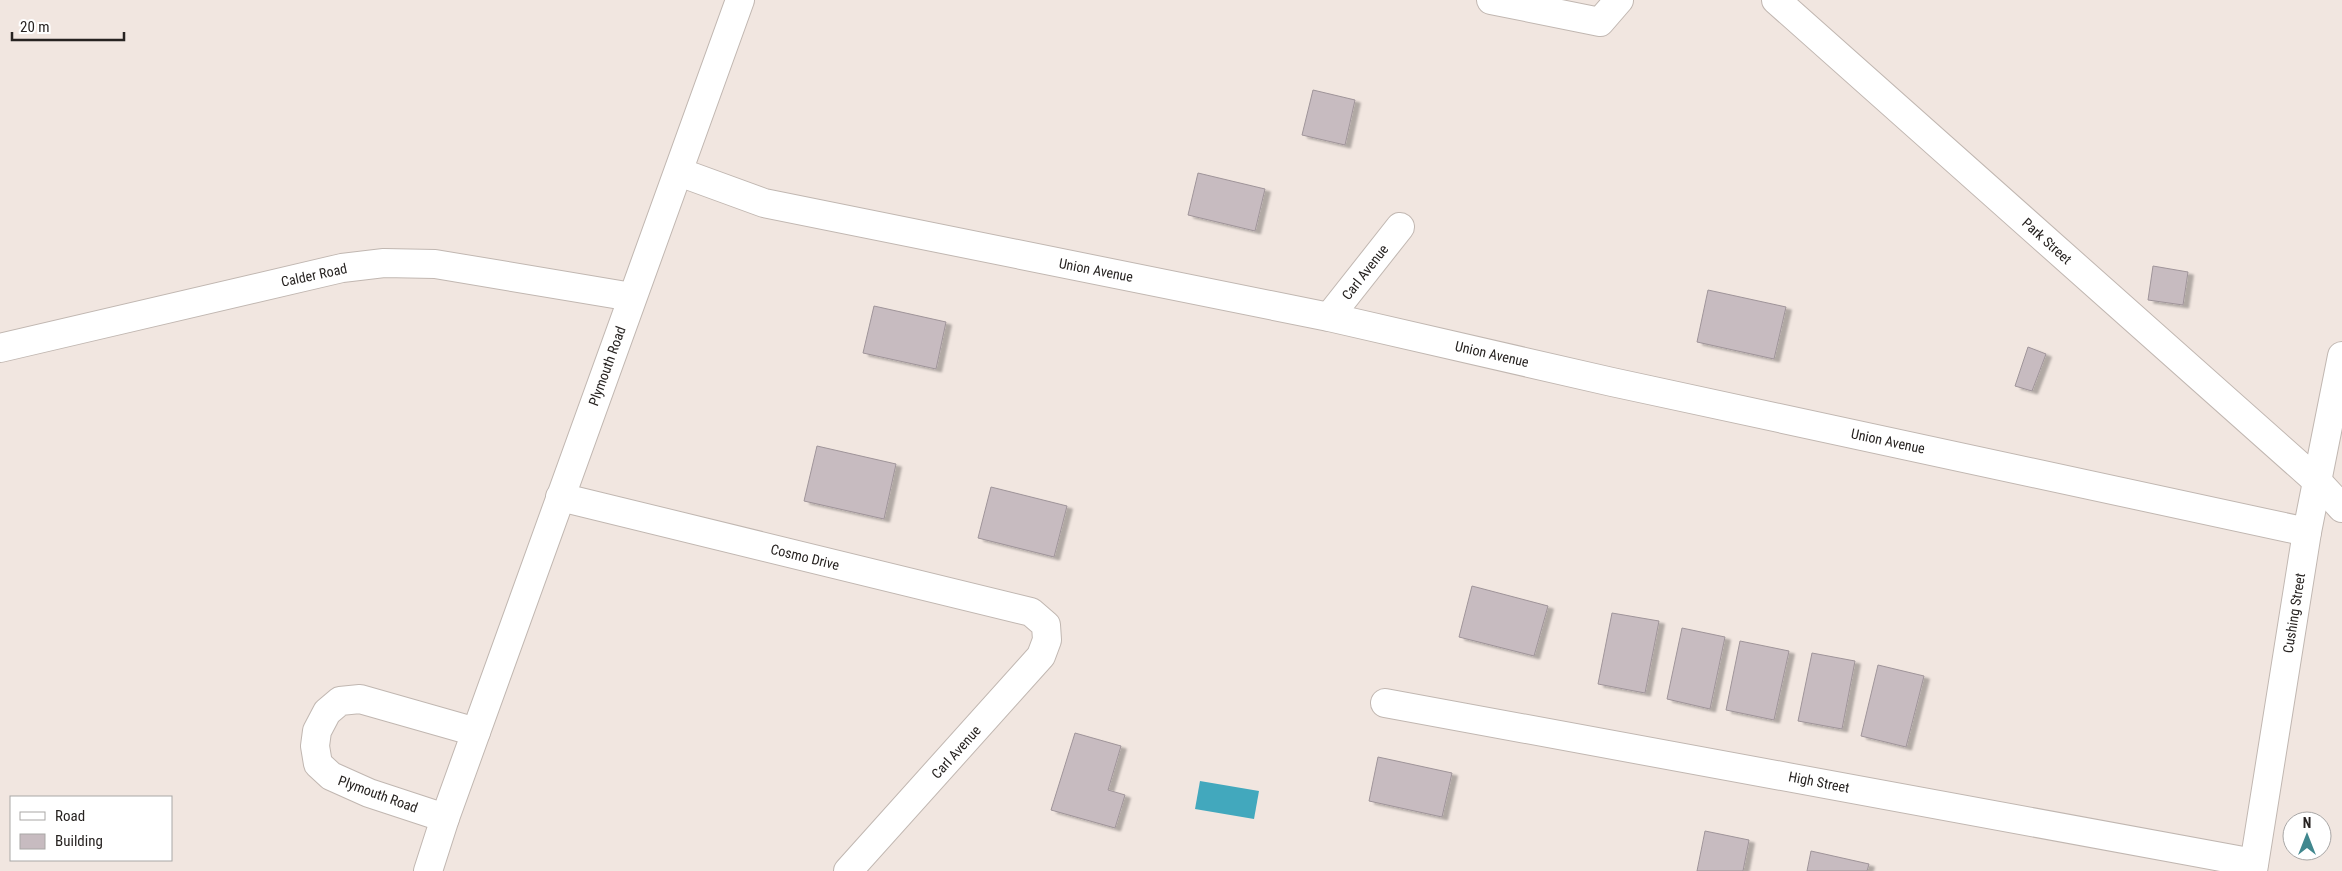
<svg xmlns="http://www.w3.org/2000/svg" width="2342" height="871" viewBox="0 0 2342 871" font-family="'Roboto Condensed',sans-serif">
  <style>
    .water { fill: #42a8bd }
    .building { fill: #c7bbc0; stroke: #9f9499; filter: url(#shadow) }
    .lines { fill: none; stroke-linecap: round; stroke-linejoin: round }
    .minor-casing { stroke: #c1b7b1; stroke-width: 30 }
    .minor { stroke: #fff; stroke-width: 28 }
    .labels { text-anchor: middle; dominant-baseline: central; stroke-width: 4; stroke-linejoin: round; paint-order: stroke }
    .street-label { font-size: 14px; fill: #272321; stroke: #fff }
  </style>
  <defs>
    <filter id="shadow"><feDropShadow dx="5.5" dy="3" stdDeviation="1" flood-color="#0004"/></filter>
  </defs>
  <rect width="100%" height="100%" fill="#f1e6e0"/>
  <path class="water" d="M1200 781 1259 791 1254 819 1195 809Z"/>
  <g class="building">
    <path d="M1313 90 1355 100 1345 145 1302 135Z"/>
    <path d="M1198 173 1265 189 1255 231 1188 215Z"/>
    <path d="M2153 266 2188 272 2183 305 2148 300Z"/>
    <path d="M1708 290 1786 307 1774 359 1697 342Z"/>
    <path d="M874 306 946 322 936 369 863 353Z"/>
    <path d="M2028 347 2046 354 2032 391 2015 386Z"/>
    <path d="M817 446 896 464 884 519 804 501Z"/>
    <path d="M991 487 1067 506 1054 557 978 538Z"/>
    <path d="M1472 586 1548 606 1534 656 1459 637Z"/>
    <path d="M1612 613 1659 621 1645 693 1598 684Z"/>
    <path d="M1682 628 1725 637 1710 709 1667 699Z"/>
    <path d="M1740 641 1789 651 1774 720 1726 710Z"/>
    <path d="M1812 653 1855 661 1842 729 1798 721Z"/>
    <path d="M1878 665 1924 676 1906 747 1861 736Z"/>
    <path d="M1075 733 1121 746 1108 790 1125 795 1115 828 1051 810Z"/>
    <path d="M1378 757 1452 773 1442 817 1369 801Z"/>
    <path d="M1705 831 1749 840 1743 871H1697Z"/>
    <path d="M1811 851 1869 864 1867 871H1807Z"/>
  </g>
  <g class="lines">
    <defs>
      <g id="minor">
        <path d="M1491 0 1600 22 1619 0"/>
        <path d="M1776 0 2318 482 2342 508"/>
        <path d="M679 172 764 203 1329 317 1612 382 2307 532"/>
        <path d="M1329 317 1400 227"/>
        <path d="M0 348 342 268 384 263 435 264 632 297"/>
        <path d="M560 497 1031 612 1046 625 1047 640 1041 656 848 871"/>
        <path d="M1385 703 2254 863"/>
        <path d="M445 818 369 793 331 776 318 764 315 746 317 731 327 712 340 701 360 699 476 732"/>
        <path d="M428 871 445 818 740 0"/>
        <path d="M2253 871 2307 532 2342 356"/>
      </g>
    </defs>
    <use href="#minor" class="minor-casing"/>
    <use href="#minor" class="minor"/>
  </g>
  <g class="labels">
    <g class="street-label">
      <text transform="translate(2047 241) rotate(42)">Park Street</text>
      <text transform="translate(1096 270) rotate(11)">Union Avenue</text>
      <text transform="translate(1365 272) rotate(-52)">Carl Avenue</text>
      <text transform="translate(314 275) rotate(-12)">Calder Road</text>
      <text transform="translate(1492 354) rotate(13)">Union Avenue</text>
      <text transform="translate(607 366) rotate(-70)">Plymouth Road</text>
      <text transform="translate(1888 441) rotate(12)">Union Avenue</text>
      <text transform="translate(805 557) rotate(14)">Cosmo Drive</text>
      <text transform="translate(2294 613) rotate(-81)">Cushing Street</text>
      <text transform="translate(956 752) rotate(-48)">Carl Avenue</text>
      <text transform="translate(1819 782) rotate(11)">High Street</text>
      <text transform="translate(378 794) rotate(20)">Plymouth Road</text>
    </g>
  </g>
  <rect x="10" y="796" width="162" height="65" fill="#ffffff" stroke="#a9a7a6"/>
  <rect x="20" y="812" width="25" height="8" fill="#ffffff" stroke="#a9a7a6"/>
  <text x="55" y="821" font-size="15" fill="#272321">Road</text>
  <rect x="20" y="834" width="25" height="15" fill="#c7bbc0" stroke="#a9a7a6"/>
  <text x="55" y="846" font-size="15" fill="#272321">Building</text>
  <g transform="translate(2307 836)"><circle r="24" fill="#ffffff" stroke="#a9a7a6"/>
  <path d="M0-4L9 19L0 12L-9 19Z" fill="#40878e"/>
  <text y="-8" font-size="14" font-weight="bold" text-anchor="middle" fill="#272321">N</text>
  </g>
  <path d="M12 32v8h112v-8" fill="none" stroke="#272321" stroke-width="2.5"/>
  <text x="20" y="32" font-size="15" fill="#272321" stroke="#ffffff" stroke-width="4" paint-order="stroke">20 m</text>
</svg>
